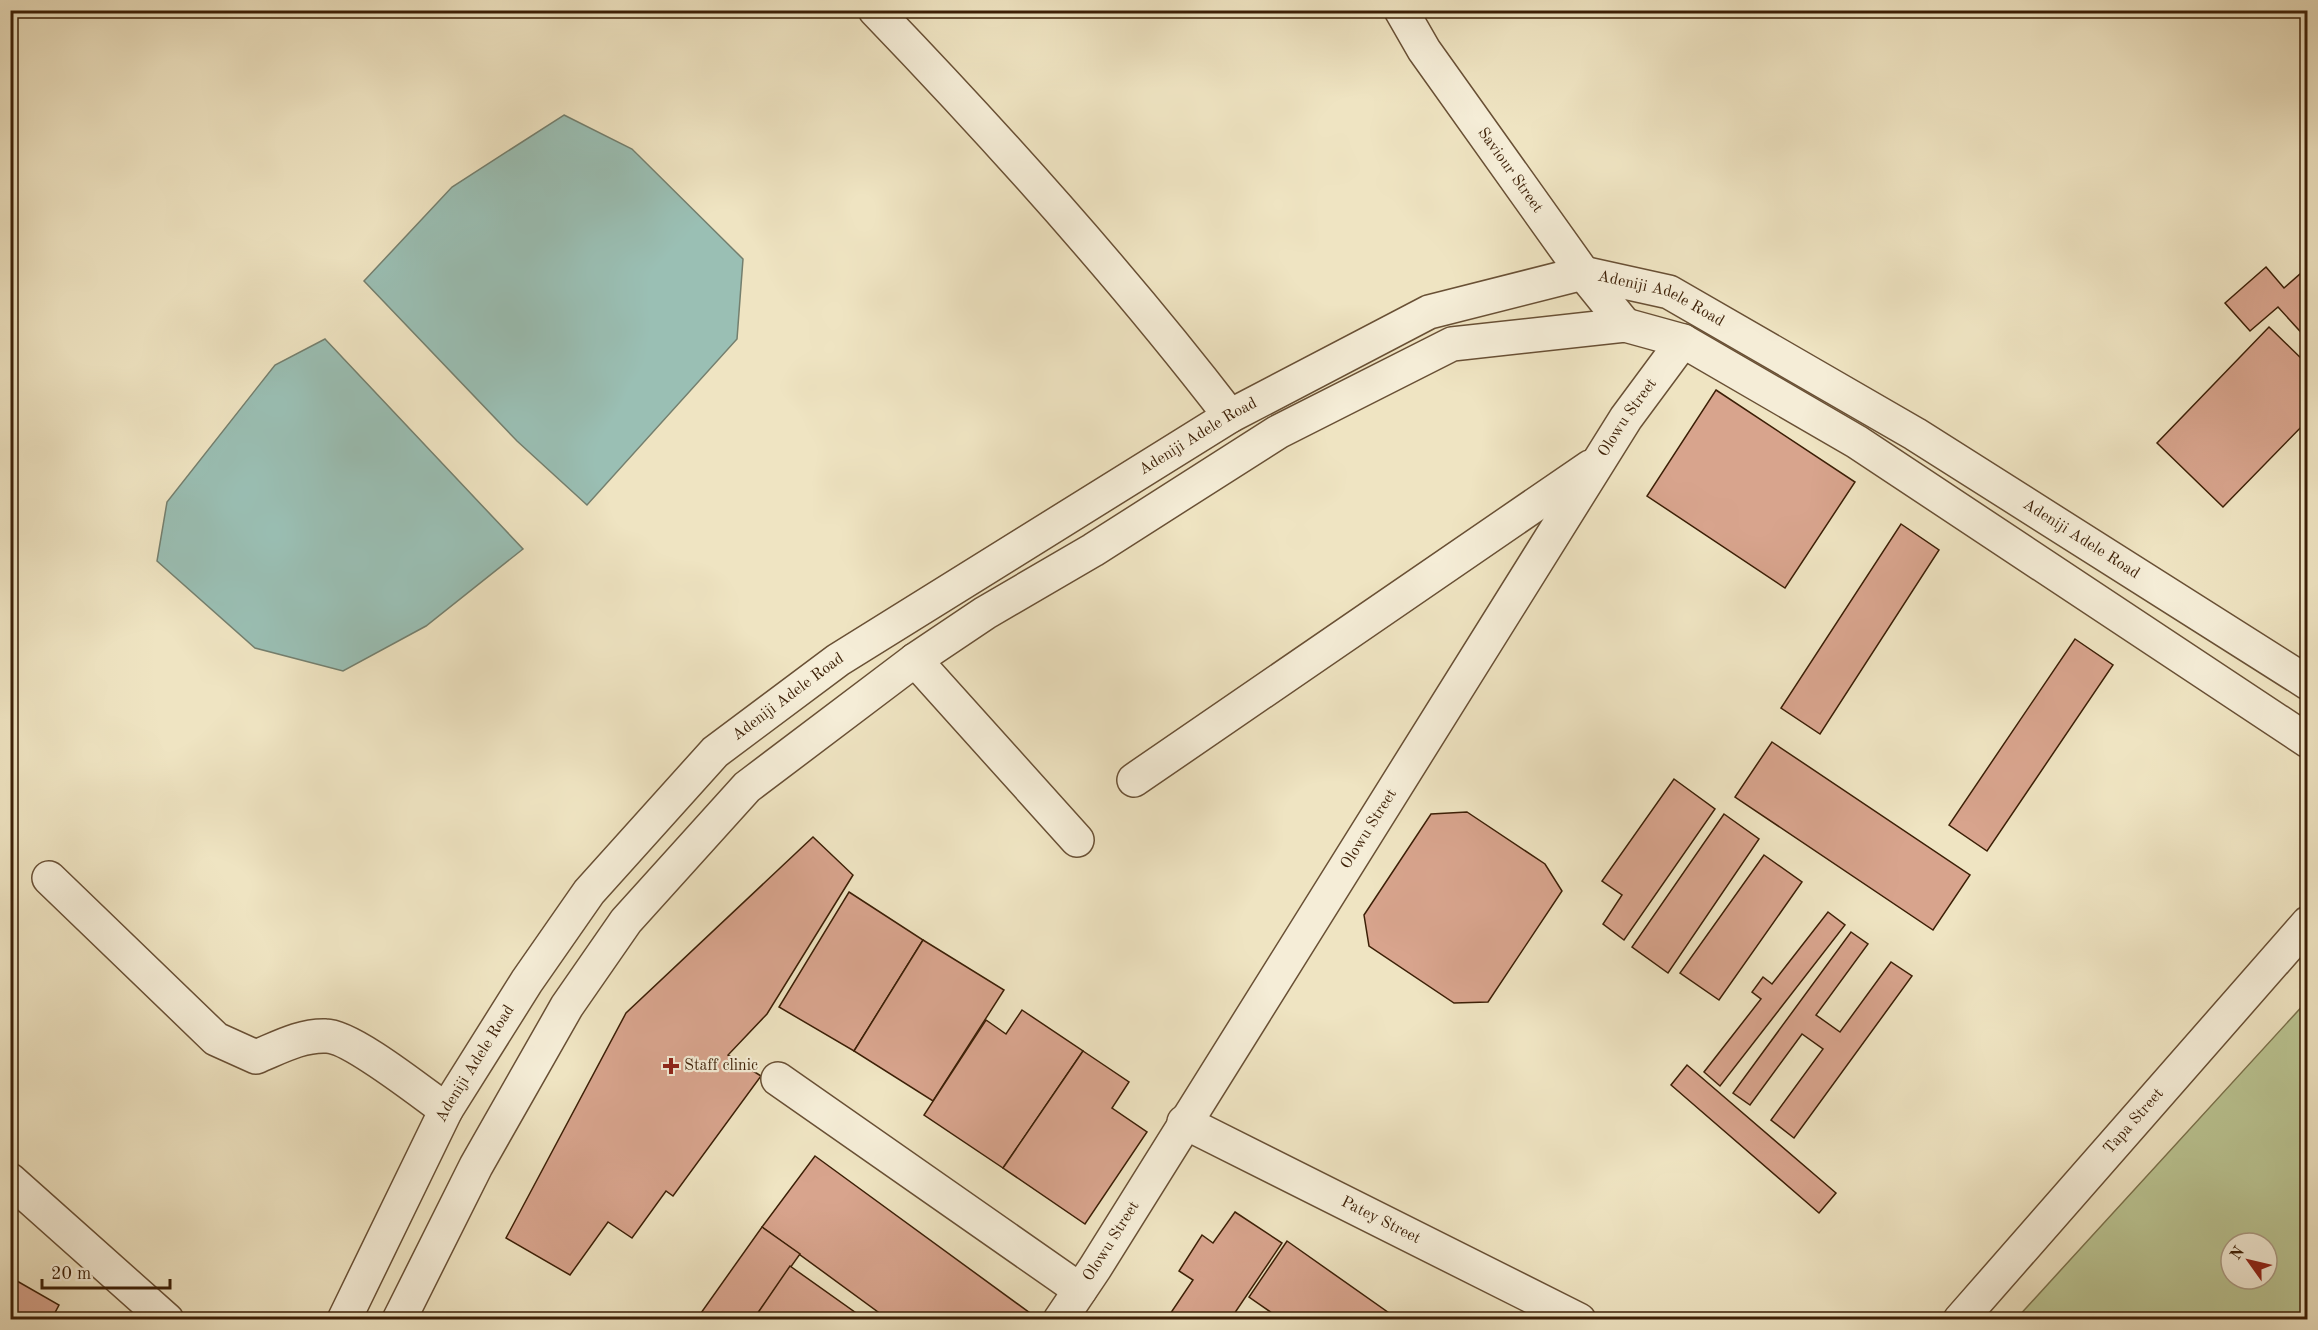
<svg xmlns="http://www.w3.org/2000/svg" width="2318" height="1330" viewBox="0 0 2318 1330" font-family="'Old Standard TT',serif">
  <style>
    .green { fill: #bac492; stroke: #7b724c; stroke-width: 1.5; fill-rule: evenodd }
    .water { fill: #9abfb4; stroke: #747f6e; stroke-width: 1.5 }
    .building { fill: #d8a48d; stroke: #3c1f06; stroke-width: 1.5 }
    .lines { fill: none; stroke-linecap: round; stroke-linejoin: round }
    .minor-casing { stroke: #695035; stroke-width: 36 }
    .minor { stroke: #f5edd7; stroke-width: 33 }
    .poi-dot { fill: #8f2418; stroke: #f5edd7; stroke-width: 2 }
    .labels { text-anchor: middle; dominant-baseline: central; stroke-width: 4.5; stroke-linejoin: round; paint-order: stroke }
    .street-label { font-size: 16px; fill: #3c1f06; stroke: #f5edd7 }
    .poi-label { font-size: 16px; fill: #3c1f06; stroke: #f5edd7; text-anchor: start }
  </style>
  <rect width="100%" height="100%" fill="#efe4c2"/>
  <filter id="stains"><feTurbulence type="fractalNoise" baseFrequency=".00333" numOctaves="4"/><feColorMatrix values="0 0 0 0 .2 0 0 0 0 .09 0 0 0 0 .02 0 0 0 .5 -.17"/></filter>
  <radialGradient id="worn" r=".72"><stop offset=".6" stop-color="#630" stop-opacity="0"/><stop offset="1" stop-color="#630" stop-opacity=".3"/></radialGradient>
  <path class="green" d="M2307 1001V1319H2016ZM2231 1243H2267V1279H2231Z"/>
  <g class="water">
    <path d="M564 115 632 149 743 259 737 339 587 505 517 441 364 281 452 187Z"/>
    <path d="M325 339 523 549 426 626 343 671 255 648 157 561 167 502 275 365Z"/>
  </g>
  <g class="building">
    <path d="M2266 267 2284 288 2308 267V340L2278 307 2250 331 2225 303Z"/>
    <path d="M2269 327 2308 365V420L2223 507 2157 443Z"/>
    <path d="M1716 390 1855 482 1785 588 1647 496Z"/>
    <path d="M1901 524 1939 550 1820 734 1781 708Z"/>
    <path d="M2075 639 2113 665 1987 851 1949 825Z"/>
    <path d="M1772 742 1970 875 1933 930 1735 797Z"/>
    <path d="M1674 779 1715 809 1624 940 1603 924 1622 895 1602 881Z"/>
    <path d="M1467 812 1545 864 1562 891 1488 1002 1454 1003 1369 946 1364 915 1431 814Z"/>
    <path d="M1724 814 1759 839 1668 973 1632 947Z"/>
    <path d="M813 837 853 875 767 1014 728 1055 761 1076 673 1196 666 1191 632 1238 608 1222 570 1275 506 1238 626 1013Z"/>
    <path d="M1764 855 1802 882 1719 1000 1680 973Z"/>
    <path d="M849 892 923 940 854 1051 779 1007Z"/>
    <path d="M1828 912 1845 925 1720 1086 1704 1072 1761 999 1752 992 1763 977 1772 984Z"/>
    <path d="M1851 932 1868 944 1816 1015 1840 1032 1891 962 1912 976 1794 1138 1771 1120 1823 1049 1802 1034 1750 1105 1733 1093Z"/>
    <path d="M923 940 1004 990 933 1101 854 1051Z"/>
    <path d="M1022 1010 1083 1051 1003 1168 924 1115 986 1020 1006 1034Z"/>
    <path d="M1083 1051 1129 1082 1112 1108 1147 1132 1085 1224 1003 1168Z"/>
    <path d="M1687 1065 1836 1193 1819 1213 1671 1085Z"/>
    <path d="M815 1156 1030 1313 1025 1320H889L762 1227Z"/>
    <path d="M1235 1212 1282 1243 1230 1320H1166L1193 1280 1179 1271 1202 1235 1213 1243Z"/>
    <path d="M762 1227 800 1254 753 1320H696Z"/>
    <path d="M1287 1241 1399 1320H1282L1249 1297Z"/>
    <path d="M790 1266 866 1320H753Z"/>
    <path d="M10 1277 59 1305 51 1320H10Z"/>
  </g>
  <g class="lines">
    <defs>
      <g id="minor">
        <path d="M875 10C1000 140 1120 273 1230 416"/>
        <path id="s1" d="M1401 10 1424 50 1583 273 1625 325"/>
        <path d="M915 660 1077 840"/>
        <path d="M1134 780 1590 467"/>
        <path d="M49 878 216 1039 256 1057C278 1048 301 1035 326 1036 351 1036 422 1093 446 1110"/>
        <path d="M778 1079 1080 1290"/>
        <path id="s2" d="M1184 1122 1579 1320"/>
        <path d="M10 1180 167 1320"/>
        <path id="s3" d="M344 1320 446 1110 527 981 589 892 715 752 838 660 1230 416 1429 312 1583 273 1669 292 1915 434 2308 683"/>
        <path d="M399 1320 476 1166 567 1006 626 921 747 787 915 660 985 613 1093 550 1278 432 1452 344 1625 325 1683 341 1857 442 2308 741"/>
        <path id="s4" d="M1060 1320 1095 1268 1626 418 1683 341"/>
        <path id="s5" d="M1960 1320 2308 923"/>
      </g>
    </defs>
    <use href="#minor" class="minor-casing"/>
    <use href="#minor" class="minor"/>
  </g>
  <path class="poi-dot" d="M668 1057h6v6h6v6h-6v6h-6v-6h-6v-6h6z"/>
  <g class="labels">
    <g class="street-label">
      <text stroke="none"><textPath href="#s1" startOffset="194">Saviour Street</textPath></text>
      <text stroke="none"><textPath href="#s3" startOffset="1764">Adeniji Adele Road</textPath></text>
      <text stroke="none"><textPath href="#s4" startOffset="1066">Olowu Street</textPath></text>
      <text stroke="none"><textPath href="#s3" startOffset="1260">Adeniji Adele Road</textPath></text>
      <text stroke="none"><textPath href="#s3" startOffset="2250">Adeniji Adele Road</textPath></text>
      <text stroke="none"><textPath href="#s3" startOffset="774">Adeniji Adele Road</textPath></text>
      <text stroke="none"><textPath href="#s4" startOffset="580">Olowu Street</textPath></text>
      <text stroke="none"><textPath href="#s3" startOffset="288">Adeniji Adele Road</textPath></text>
      <text stroke="none"><textPath href="#s5" startOffset="264">Tapa Street</textPath></text>
      <text stroke="none"><textPath href="#s2" startOffset="220">Patey Street</textPath></text>
      <text stroke="none"><textPath href="#s4" startOffset="94">Olowu Street</textPath></text>
    </g>
    <g class="poi-label">
      <text x="684" y="1066">Staff clinic</text>
    </g>
  </g>
  <rect width="2318" height="1330" fill="none" stroke="#efe4c2" stroke-width="36"/>
  <rect x="12" y="12" width="2294" height="1306" fill="none" stroke="#3c1f06" stroke-width="3"/>
  <rect x="18" y="18" width="2282" height="1294" fill="none" stroke="#3c1f06" stroke-width="1.5"/>
  <g transform="translate(2249 1261) rotate(304)"><circle r="28" fill="#f5edd7" stroke="#ab9b83" stroke-width="1.5"/>
  <path d="M0-4.5L10 22L0 15L-10 22Z" fill="#8f2418"/>
  <text y="-9" font-size="16" font-weight="bold" text-anchor="middle" fill="#3c1f06">N</text>
  </g>
  <path d="M42 1279v9h128v-9" fill="none" stroke="#3c1f06" stroke-width="3"/>
  <text x="51" y="1279" font-size="18" fill="#3c1f06" stroke="#f5edd7" stroke-width="4.5" paint-order="stroke">20 m</text>
  <rect width="100%" height="100%" filter="url(#stains)"/>
  <rect width="100%" height="100%" fill="url(#worn)"/>
</svg>
